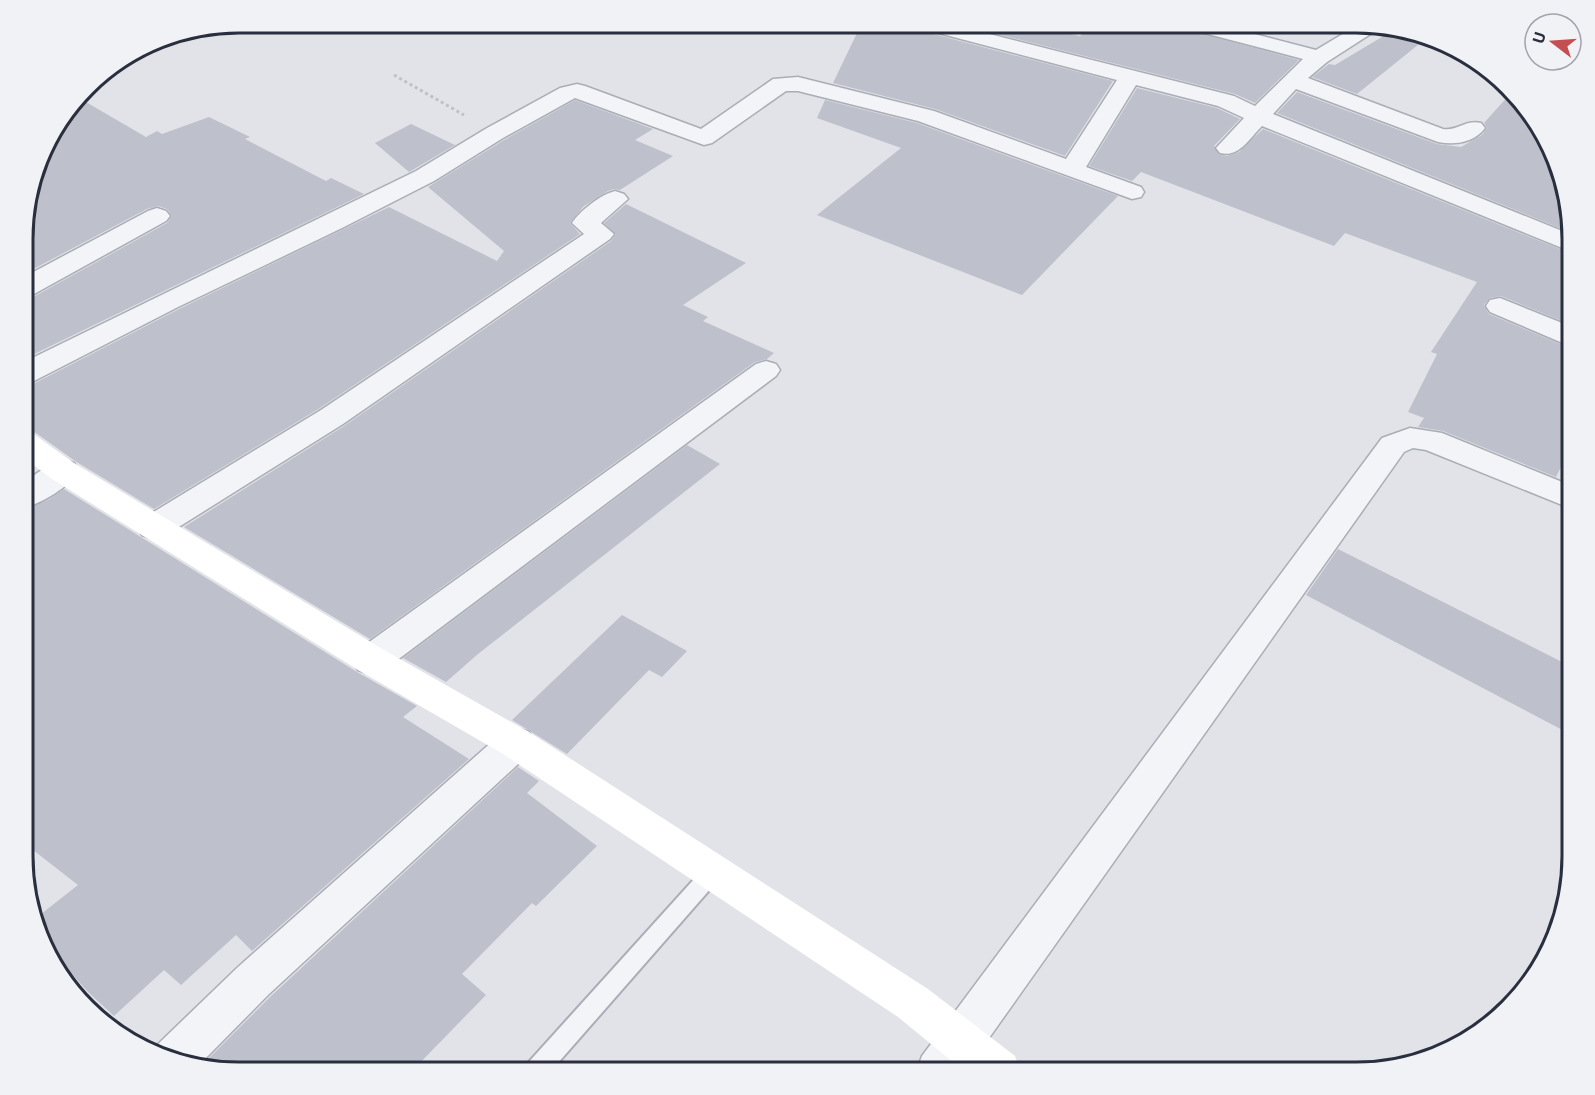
<svg xmlns="http://www.w3.org/2000/svg" width="1595" height="1095" viewBox="0 0 1595 1095" font-family="'Exo 2',sans-serif">
  <style>
    .building { fill: #bec1cb }
    .lines { fill: none; stroke-linecap: round; stroke-linejoin: round }
    .lane-casing { stroke: #aaadb5; stroke-width: 4 }
    .street-casing { stroke: #aaadb5; stroke-width: 3 }
    .path { stroke: #bfc1c7; stroke-width: 3; stroke-dasharray: 3 3; stroke-linecap: butt }
    .lane { fill: #f3f4f7; fill-rule: evenodd }
    .street { fill: #f3f4f7; fill-rule: evenodd }
    .secondary { fill: #fff; fill-rule: evenodd }
    .rim { fill: none; stroke: #2a2f3f; stroke-width: 3 }
  </style>
  <rect width="100%" height="100%" fill="#e1e3e8"/>
  <g class="building">
    <path d="M872 23H918L917 27 922 31 1113 81 1065 156 935 109 833 83 857 33Z"/>
    <path d="M954 23H1018L1080 36 1094 23H1162L1299 60 1255 103 1235 94Z"/>
    <path d="M1397 28 1429 36 1357 94 1312 77 1329 64 1335 65Z"/>
    <path d="M1137 88 1217 108 1240 119 1214 146 1220 155 1227 156 1239 152 1263 129 1572 254V325L1501 296 1490 298 1484 305 1489 314 1572 349V445L1556 477 1443 431 1418 427 1424 418 1408 412 1437 354 1431 352 1477 282 1345 233 1334 246 1141 172 1132 181 1089 166Z"/>
    <path d="M1297 92 1437 144 1461 147 1482 135 1487 128 1484 123 1510 94 1551 145 1572 225V233L1277 113Z"/>
    <path d="M79 98 146 137 157 131 162 134 209 117 250 137 245 139 326 181 331 178 364 194 24 359V298L35 296 167 223 172 216 167 209 158 206 147 209 24 274V211L45 143Z"/>
    <path d="M575 100 653 129 635 140 673 156 620 190 614 189 608 191 584 206 570 223 580 234 320 408 154 509 75 461 36 433 24 430V385L35 383 179 309 389 207 497 261 504 251 428 187 504 140Z"/>
    <path d="M825 100 917 123 1118 196 1022 295 817 215 901 148 817 118Z"/>
    <path d="M411 124 455 145 409 172 375 143Z"/>
    <path d="M626 204 746 263 683 305 708 317 703 321 774 353 767 359 755 362 370 639 184 527 344 426 611 241 616 234 604 223Z"/>
    <path d="M687 445 720 464 478 654 446 682 403 658Z"/>
    <path d="M64 489 357 672 417 706 403 717 469 759 252 951 236 935 181 985 164 970 114 1016 88 992 44 943 36 918 78 885 24 843V510L48 500Z"/>
    <path d="M1338 549 1572 667V735L1306 595Z"/>
    <path d="M622 615 687 651 662 677 649 670 567 754 512 720Z"/>
    <path d="M518 767 539 781 527 793 597 846 536 906 532 903 462 974 486 995 411 1072H225L200 1067 270 997Z"/>
  </g>
  <g class="lines">
    <defs>
      <path id="lane" d="M712 864 719 867 722 873 719 879 550 1072H524L527 1064 705 867Z"/>
      <g id="street">
        <path d="M921 23H946L1234 96 1255 106 1303 59 1181 27 1178 23H1212L1316 50 1361 23 1383 26 1327 62 1308 78 1443 129C1458 131 1466 119 1481 123L1485 128C1474 143 1455 145 1438 142L1296 89 1273 114 1572 235V252L1262 126C1249 139 1239 158 1220 153L1216 148 1244 118 1218 106 1136 85 1086 167 1141 187 1144 192 1141 197 1132 199 918 121 798 91H786L712 143 704 145 575 98 503 138 434 181 342 228 178 307 34 381 24 383V362L416 171 487 128 560 88 577 84 585 86 701 129 773 79 798 77 934 111 1066 159 1117 80 923 29 919 25Z"/>
        <path d="M615 191 624 194 628 199 601 223 614 234 610 239 343 424 166 535 154 539 142 535 138 527 142 519 321 410 584 234 572 223C581 210 600 195 615 191Z"/>
        <path d="M157 208 166 211 170 216 166 221 34 294 24 296V277L148 211Z"/>
        <path d="M1500 298 1572 327V347L1490 312 1486 306 1490 300Z"/>
        <path d="M766 361 776 364 780 370 776 376 384 670 371 674 358 670 353 660 358 650 756 364Z"/>
        <path d="M1410 428 1442 433 1572 486V509L1426 450 1413 448 1404 452 965 1072H916L922 1056 1382 438Z"/>
        <path d="M63 460 74 463 79 471C69 487 42 503 24 508V482L52 463Z"/>
        <path d="M516 728 529 732 535 743 529 754 268 995 197 1067 169 1061 153 1053 156 1046 238 967 503 732Z"/>
      </g>
    </defs>
    <use href="#lane" class="lane-casing"/>
    <use href="#street" class="street-casing"/>
    <path class="path" d="M394 75 464 115"/>
    <use href="#lane" class="lane"/>
    <use href="#street" class="street"/>
    <path class="secondary" d="M24 432 35 435 74 463 384 650 529 732 928 989 1015 1056 1021 1072H965L898 1017 503 754 358 670 52 479 24 458Z"/>
  </g>
  <path d="M0 0H1595V1095H0ZM239 33H1356A206 206 0 0 1 1562 239V856A206 206 0 0 1 1356 1062H239A206 206 0 0 1 33 856V239A206 206 0 0 1 239 33Z" fill="#f0f2f6" fill-rule="evenodd"/>
  <path class="rim" d="M239 33H1356A206 206 0 0 1 1562 239V856A206 206 0 0 1 1356 1062H239A206 206 0 0 1 33 856V239A206 206 0 0 1 239 33Z"/>
  <g transform="translate(1553 42) rotate(287)"><circle r="28" fill="#f0f2f6" stroke="#a1a4ad" stroke-width="1.5"/>
  <path d="M0-4.5L10 22L0 15L-10 22Z" fill="#c44f50"/>
  <text y="-9" font-size="16" font-weight="bold" text-anchor="middle" fill="#2a2f3f">U</text>
  </g>
</svg>
